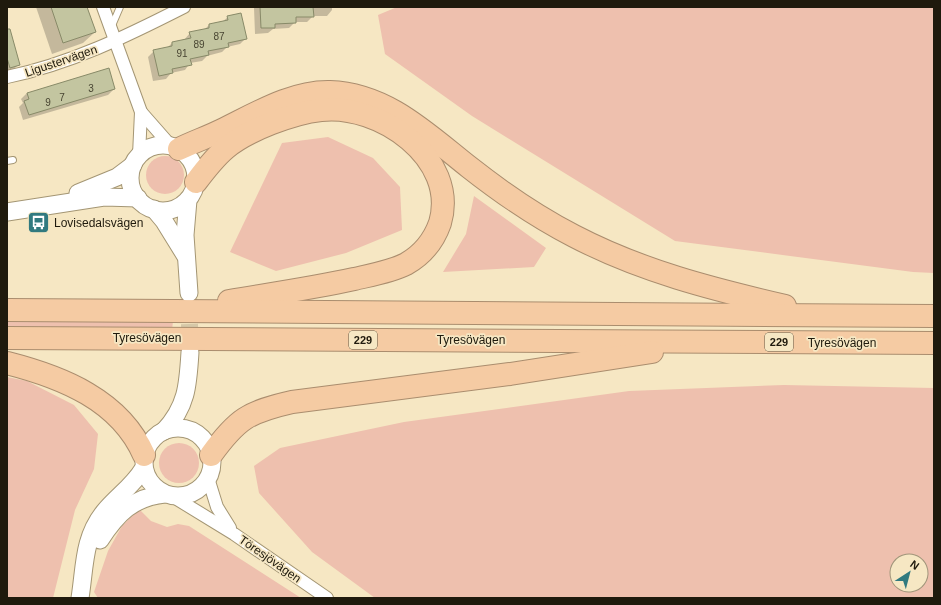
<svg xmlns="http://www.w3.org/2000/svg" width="941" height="605" viewBox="0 0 941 605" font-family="Arial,sans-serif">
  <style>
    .green { fill: #eec0ae; fill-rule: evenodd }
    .shadow { fill: #0003 }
    .building { fill: #c3c5a0; stroke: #888a68 }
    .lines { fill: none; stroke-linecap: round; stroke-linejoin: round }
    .secondary-tunnel { stroke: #d6c8a8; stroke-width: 17; stroke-dasharray: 17 8; stroke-linecap: butt }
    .lane-casing { stroke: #a49674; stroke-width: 8 }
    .street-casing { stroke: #a49674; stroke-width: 14 }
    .secondary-casing { stroke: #a49674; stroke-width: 19 }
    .highway-casing { stroke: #aa8d6e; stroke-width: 24 }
    .lane { stroke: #fff; stroke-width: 6 }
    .street { stroke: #fff; stroke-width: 12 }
    .secondary { stroke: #fff; stroke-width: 17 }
    .highway { stroke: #f5cba3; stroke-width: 22 }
    .labels { text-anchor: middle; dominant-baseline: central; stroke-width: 3.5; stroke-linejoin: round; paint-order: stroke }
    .number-label { font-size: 10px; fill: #484532 }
    .shield { fill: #f6e7c3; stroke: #605844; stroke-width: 1 }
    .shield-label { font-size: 11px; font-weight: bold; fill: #1f1a0d }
    .street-label { font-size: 12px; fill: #1f1a0d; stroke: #f6e7c3 }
    .poi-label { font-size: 12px; fill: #1f1a0d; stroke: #f6e7c3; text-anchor: start }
  </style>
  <rect width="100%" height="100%" fill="#f6e7c3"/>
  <g class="green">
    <path d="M397 7H934V273L913 272 675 241 472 116 385 54 378 15Z"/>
    <path d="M328 137 373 158 400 187 402 230 346 253 276 271 230 252 282 143Z"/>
    <circle cx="165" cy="175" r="19"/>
    <path d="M474 196 546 248 534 267 443 272 466 234Z"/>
    <path d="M7 319 173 321 172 330 7 329Z"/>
    <path d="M7 377 27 381 74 405 98 434 94 469 75 510 53 598H7Z"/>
    <path d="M784 385 934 388V598H375L312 552 259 493 254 466 280 448 404 422 629 391ZM897 561H921V585H897Z"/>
    <circle cx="179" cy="463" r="20"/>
    <path d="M139 509 151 521 167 527 178 524 189 526 301 598H98L94 592 108 551 122 526Z"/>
  </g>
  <g class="shadow">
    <path d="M36 7H86L95 32 83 43 52 54Z"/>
    <path d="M256 7H332V10L327 16H313L307 22H295L289 28 273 29 268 33 255 34 254 8Z"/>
    <path d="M228 17 246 38 240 44 227 47 222 52 207 56 202 61 190 63 185 70 171 73 166 79 153 81 148 57 154 51 167 48 172 43 184 40 190 33 204 30 209 25 222 22Z"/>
    <path d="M7 47 19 64 13 70 7 72Z"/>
    <path d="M114 89 108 95 23 120 19 107 23 103 21 99 27 93Z"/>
  </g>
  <g class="building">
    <path d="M51 7H87L96 32 63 43Z"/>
    <path d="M260 7H313L314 17H296V23L275 24V28H261Z"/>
    <path d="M241 13 247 39 228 43 229 47 208 51 209 55 190 59 192 65 172 69 173 73 159 76 153 50 172 46V42L191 38 189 32 209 28V24L228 20 227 16Z"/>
    <path d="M7 29H10L20 65 10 68 7 58Z"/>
    <path d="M109 68 115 89 29 115 24 101 29 99 27 93Z"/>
  </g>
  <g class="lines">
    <path class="secondary-tunnel" d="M189 299 190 350"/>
    <defs>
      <g id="lane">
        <path d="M111 28 120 7"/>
        <path d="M7 161 13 160"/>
      </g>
      <g id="street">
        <path d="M103 7 141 112 139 155"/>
        <path d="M7 77C70 64 127 36 184 7"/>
        <path d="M141 112 170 145"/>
        <path d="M208 478 217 507 230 528"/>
        <path d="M172 496 234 534 327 598"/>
      </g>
      <g id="secondary">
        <circle cx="163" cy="178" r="33"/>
        <path d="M78 193 117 177 133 165"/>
        <path d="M188 200 185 235 189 293"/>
        <path d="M154 209 164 221 185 255"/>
        <path d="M7 212 104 197 138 198"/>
        <circle cx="178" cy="462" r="34"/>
        <path d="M164 431C187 406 188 385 190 352"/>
        <path d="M100 540C117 514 133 497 165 494"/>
        <path d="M80 598C85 567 83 538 104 512 116 497 133 486 143 469"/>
      </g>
      <g id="highway">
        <path d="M179 149C193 142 208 137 222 130 255 114 292 91 330 92 387 94 427 134 469 167 502 193 537 217 574 236 641 271 712 289 785 306"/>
        <path d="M196 182C205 170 214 158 226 148 248 130 293 113 321 110 379 103 459 158 440 223 434 240 422 255 406 264 390 272 371 275 354 279 313 288 271 294 229 301"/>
        <path d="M7 310 934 316"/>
        <path d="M7 338 934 343"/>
        <path d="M7 363C62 377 120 400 144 455"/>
        <path d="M211 455C237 419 248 412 292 402L510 374 652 352"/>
      </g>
    </defs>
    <use href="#lane" class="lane-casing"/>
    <use href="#street" class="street-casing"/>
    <use href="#secondary" class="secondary-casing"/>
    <use href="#highway" class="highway-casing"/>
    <use href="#lane" class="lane"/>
    <use href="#street" class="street"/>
    <use href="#secondary" class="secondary"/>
    <use href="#highway" class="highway"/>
  </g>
  <defs>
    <symbol id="bus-square" viewBox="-11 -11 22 22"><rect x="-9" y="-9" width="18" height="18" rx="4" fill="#317a7f" stroke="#f6e7c3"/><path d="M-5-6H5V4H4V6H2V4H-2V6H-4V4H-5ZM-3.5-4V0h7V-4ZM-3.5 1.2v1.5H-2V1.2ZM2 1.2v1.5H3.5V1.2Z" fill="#fff"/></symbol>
  </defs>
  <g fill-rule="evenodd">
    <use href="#bus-square" x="26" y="210" width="25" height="25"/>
  </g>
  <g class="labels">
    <g class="number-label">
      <text x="219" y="36">87</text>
      <text x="199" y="44">89</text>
      <text x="182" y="53">91</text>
      <text x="91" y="88">3</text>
      <text x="62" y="97">7</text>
      <text x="48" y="102">9</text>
    </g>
    <g class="shield">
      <rect x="349" y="331" width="28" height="18" rx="3"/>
      <rect x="765" y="333" width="28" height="18" rx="3"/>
    </g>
    <g class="shield-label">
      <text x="363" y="340">229</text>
      <text x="779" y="342">229</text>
    </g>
    <g class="street-label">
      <text transform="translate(61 61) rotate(-19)">Ligustervägen</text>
      <text x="147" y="338">Tyresövägen</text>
      <text x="471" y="340">Tyresövägen</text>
      <text x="842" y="343">Tyresövägen</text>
      <text transform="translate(270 559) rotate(35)">Töresjövägen</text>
    </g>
    <g class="poi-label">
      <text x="54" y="223">Lovisedalsvägen</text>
    </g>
  </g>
  <rect width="941" height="605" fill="none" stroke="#1f1a0d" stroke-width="16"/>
  <g transform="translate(909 573) rotate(36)"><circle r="19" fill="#f6e7c3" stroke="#a0957a"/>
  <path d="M0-3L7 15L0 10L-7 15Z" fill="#317a7f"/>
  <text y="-6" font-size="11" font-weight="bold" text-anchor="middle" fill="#1f1a0d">N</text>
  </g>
</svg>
